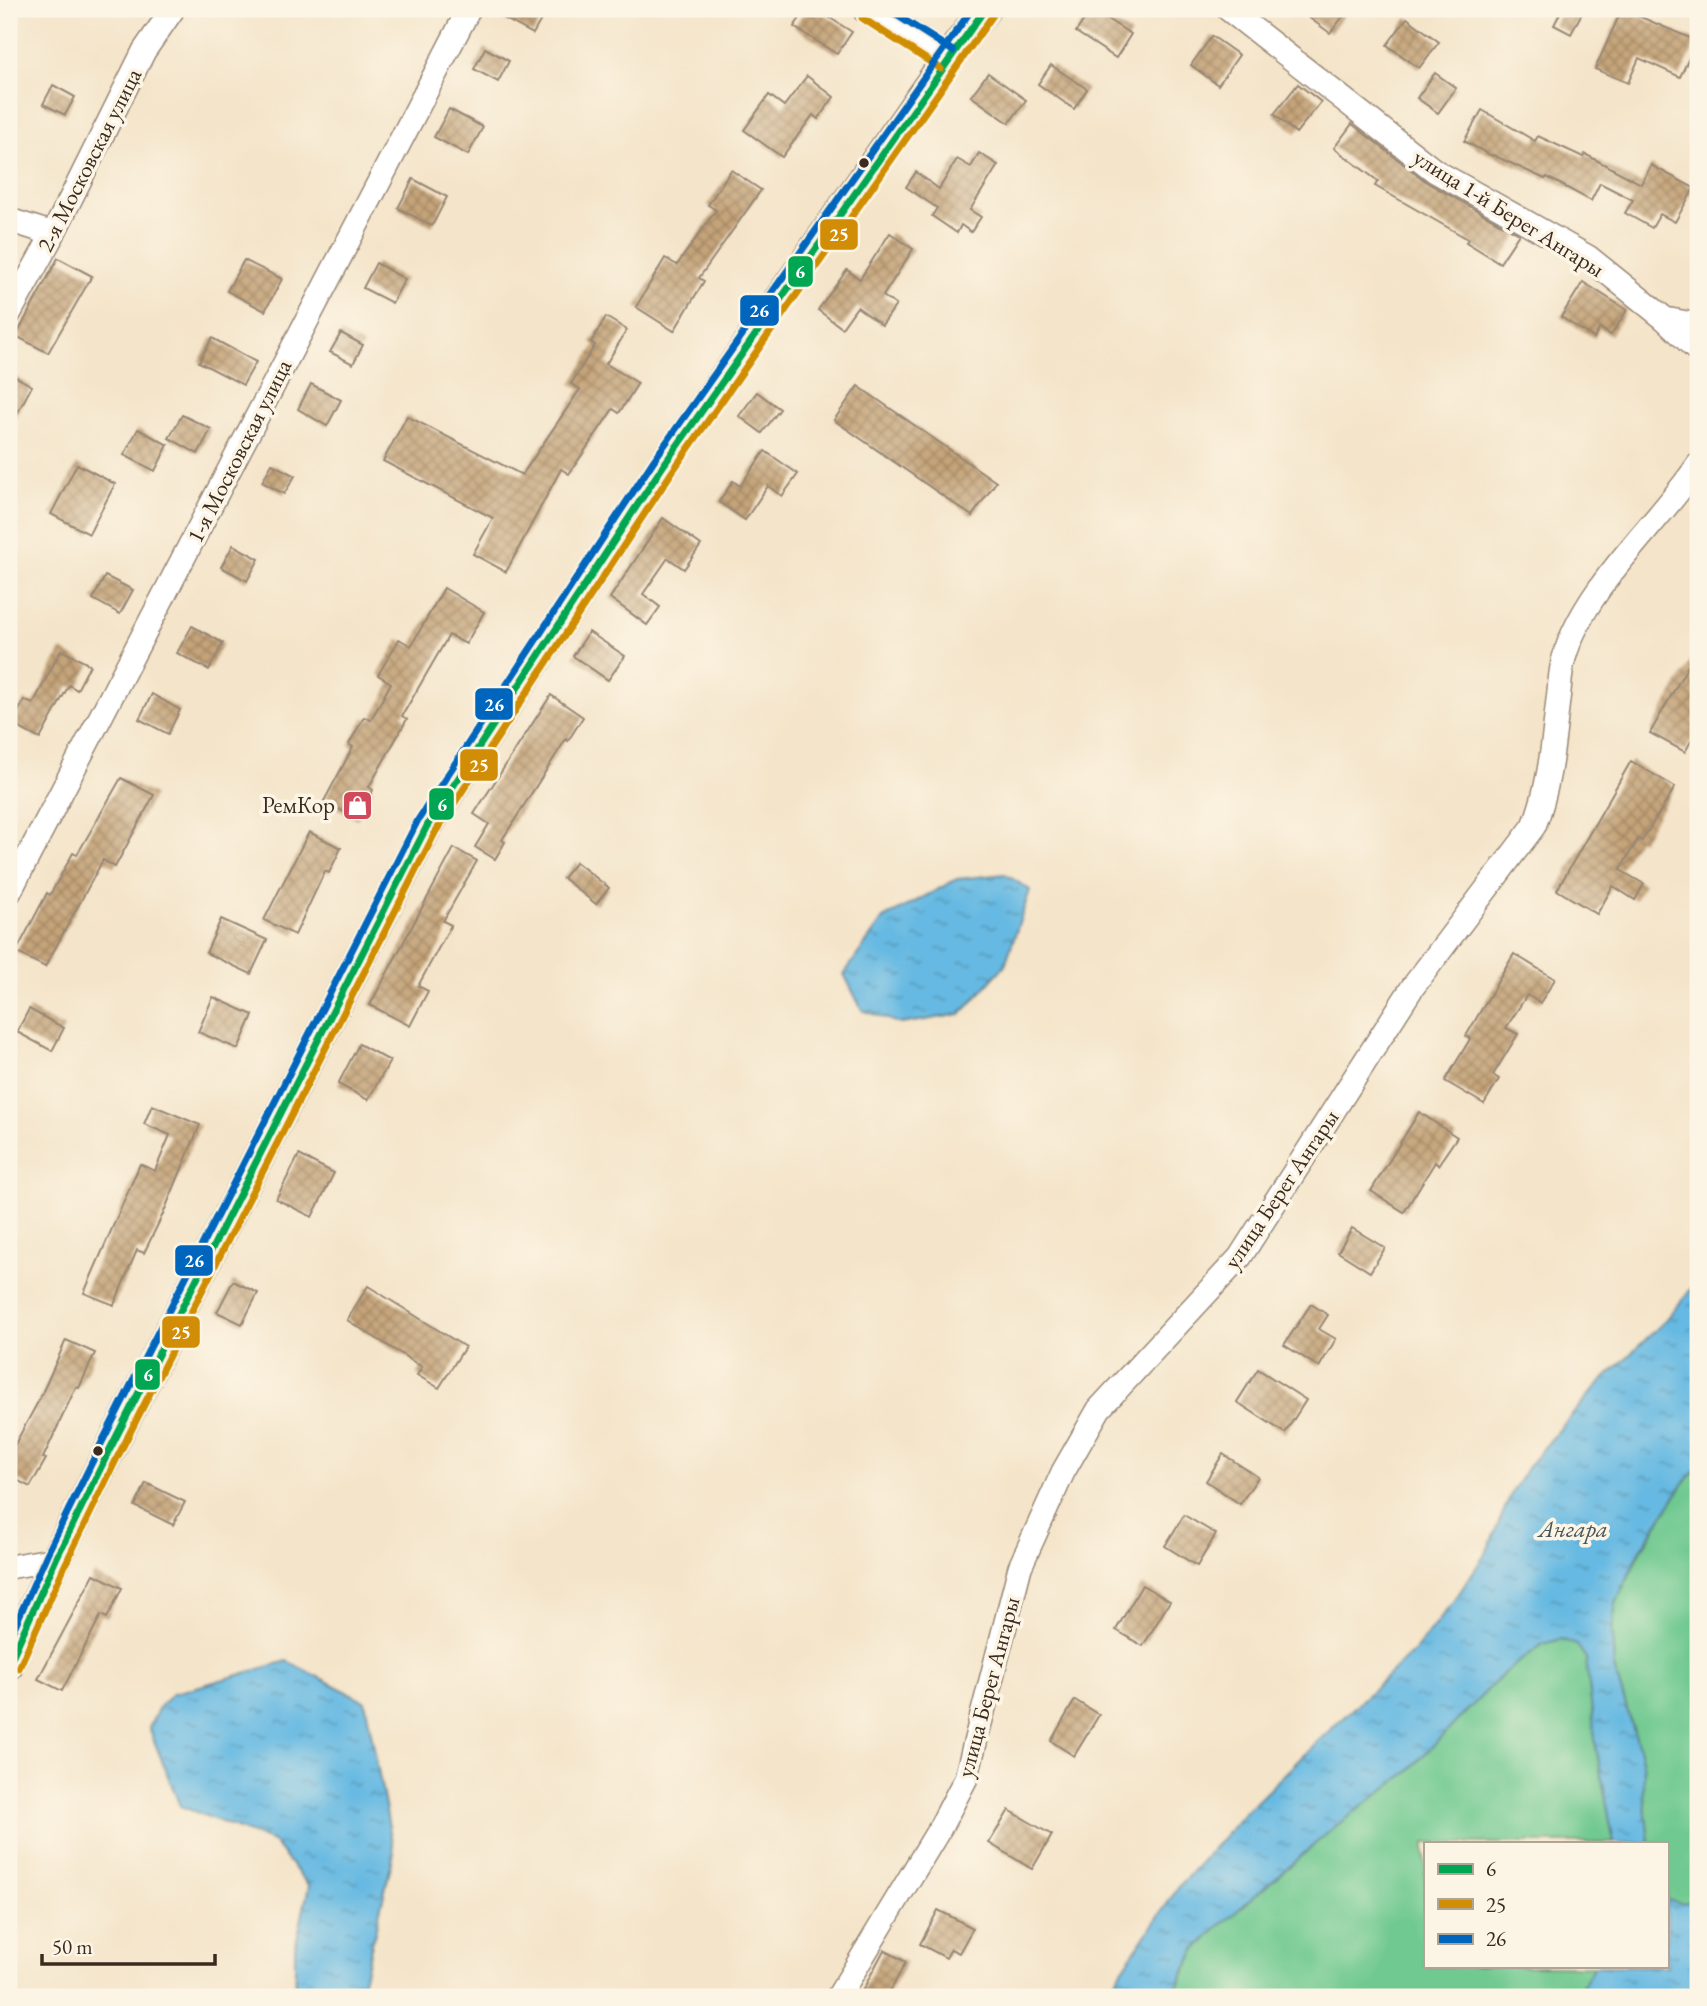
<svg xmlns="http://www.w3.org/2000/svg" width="1707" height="2006" viewBox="0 0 1707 2006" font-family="'EB Garamond',serif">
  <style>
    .grass { fill: #6fc990; stroke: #557a57; stroke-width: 2 }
    .water { fill: url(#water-ripples); stroke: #507280; stroke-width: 2 }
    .building { fill: url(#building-cross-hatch) }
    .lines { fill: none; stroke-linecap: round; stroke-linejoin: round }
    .minor-casing { stroke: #988774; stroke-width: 26 }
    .major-casing { stroke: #988774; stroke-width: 33 }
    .minor { stroke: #fff; stroke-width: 23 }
    .major { stroke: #fff; stroke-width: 30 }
    .bus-1-casing { stroke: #fcf5e5; stroke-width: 12 }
    .bus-2-casing { stroke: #fcf5e5; stroke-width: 12 }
    .bus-3-casing { stroke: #fcf5e5; stroke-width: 12 }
    .bus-1 { stroke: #00a651; stroke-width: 7 }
    .bus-2 { stroke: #d18d06; stroke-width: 7 }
    .bus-3 { stroke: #0065bd; stroke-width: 7 }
    .bus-dot { fill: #3b2a1e; stroke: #fcf5e5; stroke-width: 2.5 }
    .labels { text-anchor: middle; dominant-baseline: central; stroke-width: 7; stroke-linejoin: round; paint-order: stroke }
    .street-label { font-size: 23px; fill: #3b2a1e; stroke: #fcf5e5 }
    .poi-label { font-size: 23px; fill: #3b2a1e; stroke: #fcf5e5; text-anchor: end }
    .water-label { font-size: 24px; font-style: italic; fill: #485559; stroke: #fcf5e5 }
    .line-badge { stroke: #fcf5e5; stroke-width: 2.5 }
    .badge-label { font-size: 19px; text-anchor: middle; font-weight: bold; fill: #fff }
  </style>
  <defs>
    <pattern id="water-ripples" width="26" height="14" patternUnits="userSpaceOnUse" patternTransform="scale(1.75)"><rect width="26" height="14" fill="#66b9e2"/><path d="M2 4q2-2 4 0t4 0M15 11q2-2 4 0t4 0" fill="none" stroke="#5597b7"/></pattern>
    <pattern id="building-cross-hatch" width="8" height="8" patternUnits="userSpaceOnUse" patternTransform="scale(1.75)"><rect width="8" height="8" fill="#c5a479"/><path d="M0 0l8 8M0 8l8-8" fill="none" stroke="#a18663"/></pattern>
  </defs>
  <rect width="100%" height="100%" fill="#fcf5e5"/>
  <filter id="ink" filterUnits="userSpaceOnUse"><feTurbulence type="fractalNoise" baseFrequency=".0143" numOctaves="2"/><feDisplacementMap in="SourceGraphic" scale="14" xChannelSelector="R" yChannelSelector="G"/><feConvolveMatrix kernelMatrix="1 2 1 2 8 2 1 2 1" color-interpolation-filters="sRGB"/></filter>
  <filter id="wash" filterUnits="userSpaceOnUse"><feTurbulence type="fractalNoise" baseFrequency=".00686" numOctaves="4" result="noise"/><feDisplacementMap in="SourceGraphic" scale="28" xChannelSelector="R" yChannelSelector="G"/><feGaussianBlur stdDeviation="1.57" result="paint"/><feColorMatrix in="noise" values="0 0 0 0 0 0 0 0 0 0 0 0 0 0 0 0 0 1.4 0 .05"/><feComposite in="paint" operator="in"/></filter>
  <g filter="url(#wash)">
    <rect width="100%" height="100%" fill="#f4e4c9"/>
    <g class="grass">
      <path d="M1698 1467V1899L1682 1904 1667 1900V1843H1649L1644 1795V1769L1640 1751 1614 1667 1612 1629 1616 1602 1642 1549 1684 1483Z"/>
      <path d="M1562 1639 1577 1645 1586 1658 1596 1747 1614 1843H1425V1966H1595L1575 1997H1171L1197 1949 1216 1929 1337 1825 1405 1774 1505 1672 1543 1644Z"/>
    </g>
    <g class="water">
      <path d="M1005 874 1030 890 1005 965 961 1014 901 1024 862 1010 844 974 883 919 957 879Z"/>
      <path d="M1698 1280V1467L1684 1483 1641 1549 1616 1602 1612 1629 1614 1668 1640 1751 1644 1769V1795L1649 1843H1614L1596 1747 1586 1658 1577 1645 1561 1639 1543 1644 1505 1672 1405 1774 1337 1825 1216 1929 1196 1949 1171 1997H1110L1111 1986 1180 1885 1244 1814 1313 1746 1415 1650 1458 1595 1487 1551 1511 1494 1529 1465 1596 1387 1666 1320Z"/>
      <path d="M287 1661 365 1701 394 1853 359 1997H295V1948L309 1886 273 1842 180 1806 149 1728 158 1709 172 1694Z"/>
      <path d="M1698 1899V1980L1678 1997H1575L1595 1966H1667V1900L1682 1904Z"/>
    </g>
    <g id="blocks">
      <g class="building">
        <path d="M487 9H547L533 34Z"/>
        <path d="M806 9H816L852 32 837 54 794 27Z"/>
        <path d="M1091 9 1131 34 1116 58 1076 32Z"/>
        <path d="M1297 9H1349L1330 33Z"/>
        <path d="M1562 9H1584L1571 34 1554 25Z"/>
        <path d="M1622 9 1697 41 1680 77 1639 58 1628 83 1595 69Z"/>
        <path d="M1407 18 1439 42 1419 68 1387 45Z"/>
        <path d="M1212 36 1239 55 1218 85 1191 65Z"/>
        <path d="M485 48 509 61 498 82 474 69Z"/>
        <path d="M1051 65 1087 89 1074 109 1038 84Z"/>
        <path d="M988 73 1026 100 1009 123 971 96Z"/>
        <path d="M1435 73 1456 88 1438 113 1417 98Z"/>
        <path d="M807 76 834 97 818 119 813 115 782 157 744 130 769 95 784 106Z"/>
        <path d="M1298 84 1321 102 1296 133 1274 114Z"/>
        <path d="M53 85 75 97 65 115 43 104Z"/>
        <path d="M449 109 483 127 468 155 434 137Z"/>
        <path d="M1482 110 1535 141 1538 136 1583 157 1585 154 1641 184 1651 165 1694 188 1675 222 1660 214 1652 228 1625 213 1633 200 1600 183 1591 201 1547 177 1545 179 1493 155 1492 156 1464 141Z"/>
        <path d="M1352 124 1428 183 1519 234 1500 263 1466 242 1468 239 1375 186 1378 181 1334 148Z"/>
        <path d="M979 153 998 165 970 210 981 217 971 232 961 225 957 233 932 216 937 208 906 187 916 172 939 189 957 159 971 167Z"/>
        <path d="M731 170 761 190 699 278 704 281 674 331 636 307 665 258 677 265 716 210 708 205Z"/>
        <path d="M413 179 447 197 432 226 398 208Z"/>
        <path d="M890 233 913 249 883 296 896 305 882 325 857 307 842 328 818 310 847 270 860 279Z"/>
        <path d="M58 258 92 276 48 353 16 336Z"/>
        <path d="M244 260 282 279 265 311 227 291Z"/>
        <path d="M376 263 405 279 392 303 363 288Z"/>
        <path d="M1583 282 1627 310 1611 335 1600 328 1594 338 1561 317Z"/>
        <path d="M606 317 627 330 606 364 638 383 619 413 613 409 569 474 561 469 506 572 473 554 493 518 383 461 407 416 522 475 580 389 571 384 595 345 591 342Z"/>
        <path d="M341 333 363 345 353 364 330 352Z"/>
        <path d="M212 338 256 362 243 385 199 362Z"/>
        <path d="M9 373 32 386 9 429Z"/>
        <path d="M311 384 341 400 327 426 298 409Z"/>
        <path d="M858 386 996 482 972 516 834 420Z"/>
        <path d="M757 392 780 409 762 433 739 416Z"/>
        <path d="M182 415 211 429 198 454 169 438Z"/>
        <path d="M138 429 168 445 155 471 124 455Z"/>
        <path d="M765 451 798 474 782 496 768 486 745 520 719 502 733 481 740 486Z"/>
        <path d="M77 464 115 484 89 534 51 514Z"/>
        <path d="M272 464 295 476 284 494 262 482Z"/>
        <path d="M663 518 701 545 684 569 668 558 643 594 660 607 647 625 610 598Z"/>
        <path d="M233 545 259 559 247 581 221 567Z"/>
        <path d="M105 576 133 590 120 614 93 599Z"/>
        <path d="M444 588 484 612 466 644 449 635 402 716 407 719 369 787 373 790 357 819 324 801 353 747 349 744 364 717 371 720 391 683 378 675 399 639 411 646Z"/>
        <path d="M192 626 223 643 209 670 177 653Z"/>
        <path d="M589 632 625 656 608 680 573 656Z"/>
        <path d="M1698 648V729L1685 752 1650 733Z"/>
        <path d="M61 650 90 665 77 690 69 685 40 739 12 724 24 700 33 704Z"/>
        <path d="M152 694 180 710 168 734 139 719Z"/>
        <path d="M551 695 583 717 568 741 566 739 502 840 505 842 495 859 475 847 489 824 474 814Z"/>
        <path d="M1631 761 1675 787 1642 841 1638 839 1620 870 1644 884 1635 900 1613 886 1597 914 1557 890Z"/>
        <path d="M121 778 154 795 115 867 103 860 45 967 16 952 47 893 50 895 73 853 77 855Z"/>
        <path d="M309 832 341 848 329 873 325 871 295 935 264 920Z"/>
        <path d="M454 848 477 861 443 921 451 925 418 986 428 991 410 1026 370 1005Z"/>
        <path d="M576 862 609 888 596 904 563 878Z"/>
        <path d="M221 919 267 940 251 974 206 953Z"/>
        <path d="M1514 954 1555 979 1540 1003 1527 995 1506 1028 1518 1034 1493 1075 1499 1079 1484 1104 1445 1081 1470 1039 1466 1036Z"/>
        <path d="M213 997 253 1015 238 1049 198 1032Z"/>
        <path d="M29 1009 64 1028 52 1051 17 1032Z"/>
        <path d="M359 1044 390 1061 368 1100 338 1084Z"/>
        <path d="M152 1105 200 1125 163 1214 144 1253 137 1250 114 1305 84 1293 140 1164 155 1171 170 1135 144 1124Z"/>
        <path d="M1419 1112 1457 1137 1438 1165 1435 1162 1404 1212 1371 1191Z"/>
        <path d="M299 1155 334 1173 312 1217 276 1199Z"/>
        <path d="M1352 1228 1385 1248 1370 1272 1338 1252Z"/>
        <path d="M233 1281 258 1293 242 1324 217 1312Z"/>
        <path d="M368 1286 465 1347 439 1388 417 1375 422 1367 347 1320Z"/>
        <path d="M1311 1304 1328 1315 1319 1329 1336 1339 1319 1367 1284 1345Z"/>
        <path d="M66 1340 95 1353 79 1388 76 1387 43 1458 46 1459 30 1487 9 1476V1455L39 1400Z"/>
        <path d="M1258 1369 1306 1400 1285 1433 1237 1402Z"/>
        <path d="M1223 1454 1258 1477 1240 1504 1206 1481Z"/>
        <path d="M146 1483 185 1502 173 1525 135 1506Z"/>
        <path d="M1184 1515 1216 1534 1197 1566 1165 1546Z"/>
        <path d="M94 1574 122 1588 107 1618 101 1615 62 1691 38 1679Z"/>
        <path d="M1142 1585 1170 1601 1143 1646 1116 1630Z"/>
        <path d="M1075 1700 1099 1715 1074 1756 1051 1741Z"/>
        <path d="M1009 1810 1052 1835 1032 1869 989 1843Z"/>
        <path d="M938 1910 973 1928 959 1953 951 1949 946 1958 920 1944Z"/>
        <path d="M884 1950 906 1962 887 1997H859Z"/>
      </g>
    </g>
  </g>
  <g filter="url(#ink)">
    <use href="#blocks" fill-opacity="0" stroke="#988774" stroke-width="2"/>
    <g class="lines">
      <defs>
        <g id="minor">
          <path d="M1228 9 1435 171 1588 257 1665 319 1698 325"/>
          <path d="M9 220 53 234"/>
          <path d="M9 314 53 234 144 51 173 9"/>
          <path d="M1665 319 1698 351"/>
          <path d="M9 893 469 9"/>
          <path d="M9 1567 56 1559"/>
          <path d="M838 1997 940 1828 966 1778 1020 1567 1063 1472 1099 1409 1240 1257 1412 988 1534 826C1550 786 1553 743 1558 700 1560 686 1560 671 1564 658 1584 587 1657 526 1698 465"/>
        </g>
        <g id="major">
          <path d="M868 9 947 60"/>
          <path d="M9 1664 56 1559 108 1453 427 826 663 466 947 60 985 9"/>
        </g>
      </defs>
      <use href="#minor" class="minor-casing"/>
      <use href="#major" class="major-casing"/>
      <use href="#minor" class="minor"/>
      <use href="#major" class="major"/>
      <defs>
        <path id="bus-1" d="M9 1664 56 1559 108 1453 427 826 663 466 985 9"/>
        <g id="bus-2">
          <path d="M862 18 941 69"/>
          <path d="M19 1668 66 1563 117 1458 436 831 672 472 993 15"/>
        </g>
        <g id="bus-3">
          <path d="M887 9 953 51"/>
          <path d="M9 1639 47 1554 99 1448 418 820 654 460 972 9"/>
        </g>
      </defs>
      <use href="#bus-1" class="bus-1-casing"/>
      <use href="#bus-2" class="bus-2-casing"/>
      <use href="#bus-3" class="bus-3-casing"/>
      <use href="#bus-1" class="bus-1"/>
      <use href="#bus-2" class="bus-2"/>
      <use href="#bus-3" class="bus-3"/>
    </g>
  </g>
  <defs>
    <symbol id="shop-square" viewBox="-11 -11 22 22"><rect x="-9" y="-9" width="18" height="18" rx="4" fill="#d1495b" stroke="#fcf5e5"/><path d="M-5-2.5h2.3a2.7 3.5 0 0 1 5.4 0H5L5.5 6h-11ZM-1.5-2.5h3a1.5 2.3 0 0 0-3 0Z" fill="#fff"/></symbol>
  </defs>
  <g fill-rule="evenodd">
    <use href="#shop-square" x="340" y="788" width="35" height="35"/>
  </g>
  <g class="bus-dot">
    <circle cx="864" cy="163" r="6"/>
    <circle cx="98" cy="1451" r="6"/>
  </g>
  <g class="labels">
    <g class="street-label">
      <text transform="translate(89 160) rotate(-63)">2-я Московская улица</text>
      <text transform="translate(1509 213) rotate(32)">улица 1-й Берег Ангары</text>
      <text transform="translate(239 451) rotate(-63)">1-я Московская улица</text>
      <text transform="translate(1281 1189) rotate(-56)">улица Берег Ангары</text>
      <text transform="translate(988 1687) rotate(-75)">улица Берег Ангары</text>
    </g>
    <g class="poi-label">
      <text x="335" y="805">РемКор</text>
    </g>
    <g class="water-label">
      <text x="1573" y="1528">Ангара</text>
    </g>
  </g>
  <g class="line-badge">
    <rect x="819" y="218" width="40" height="33" rx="7" fill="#d18d06"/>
    <rect x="787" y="255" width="27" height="33" rx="7" fill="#00a651"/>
    <rect x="739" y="294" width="41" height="33" rx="7" fill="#0065bd"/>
    <rect x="474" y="687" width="40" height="34" rx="7" fill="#0065bd"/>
    <rect x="459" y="748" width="40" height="34" rx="7" fill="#d18d06"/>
    <rect x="428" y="787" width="27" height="34" rx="7" fill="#00a651"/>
    <rect x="174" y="1244" width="40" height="33" rx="7" fill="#0065bd"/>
    <rect x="161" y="1315" width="40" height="34" rx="7" fill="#d18d06"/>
    <rect x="134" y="1358" width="27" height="33" rx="7" fill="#00a651"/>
  </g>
  <g class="badge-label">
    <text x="839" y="241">25</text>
    <text x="800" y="278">6</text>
    <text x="759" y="317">26</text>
    <text x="494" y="711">26</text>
    <text x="479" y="772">25</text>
    <text x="442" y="811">6</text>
    <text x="194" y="1267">26</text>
    <text x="181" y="1339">25</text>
    <text x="148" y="1381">6</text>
  </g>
  <rect width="1707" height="2006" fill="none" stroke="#fcf5e5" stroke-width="35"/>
  <rect x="1424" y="1842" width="245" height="126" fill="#fcf5e5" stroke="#afa495" stroke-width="2"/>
  <rect x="1438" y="1864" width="35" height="10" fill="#00a651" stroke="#afa495" stroke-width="2"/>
  <text x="1486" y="1876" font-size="21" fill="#3b2a1e">6</text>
  <rect x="1438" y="1899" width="35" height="10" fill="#d18d06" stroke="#afa495" stroke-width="2"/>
  <text x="1486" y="1912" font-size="21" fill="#3b2a1e">25</text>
  <rect x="1438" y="1934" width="35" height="10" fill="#0065bd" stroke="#afa495" stroke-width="2"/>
  <text x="1486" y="1946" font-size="21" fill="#3b2a1e">26</text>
  <path d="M42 1954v10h173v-10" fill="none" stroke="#3b2a1e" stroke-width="3.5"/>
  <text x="52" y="1954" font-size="21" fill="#3b2a1e" stroke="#fcf5e5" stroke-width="5" paint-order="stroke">50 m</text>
</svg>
